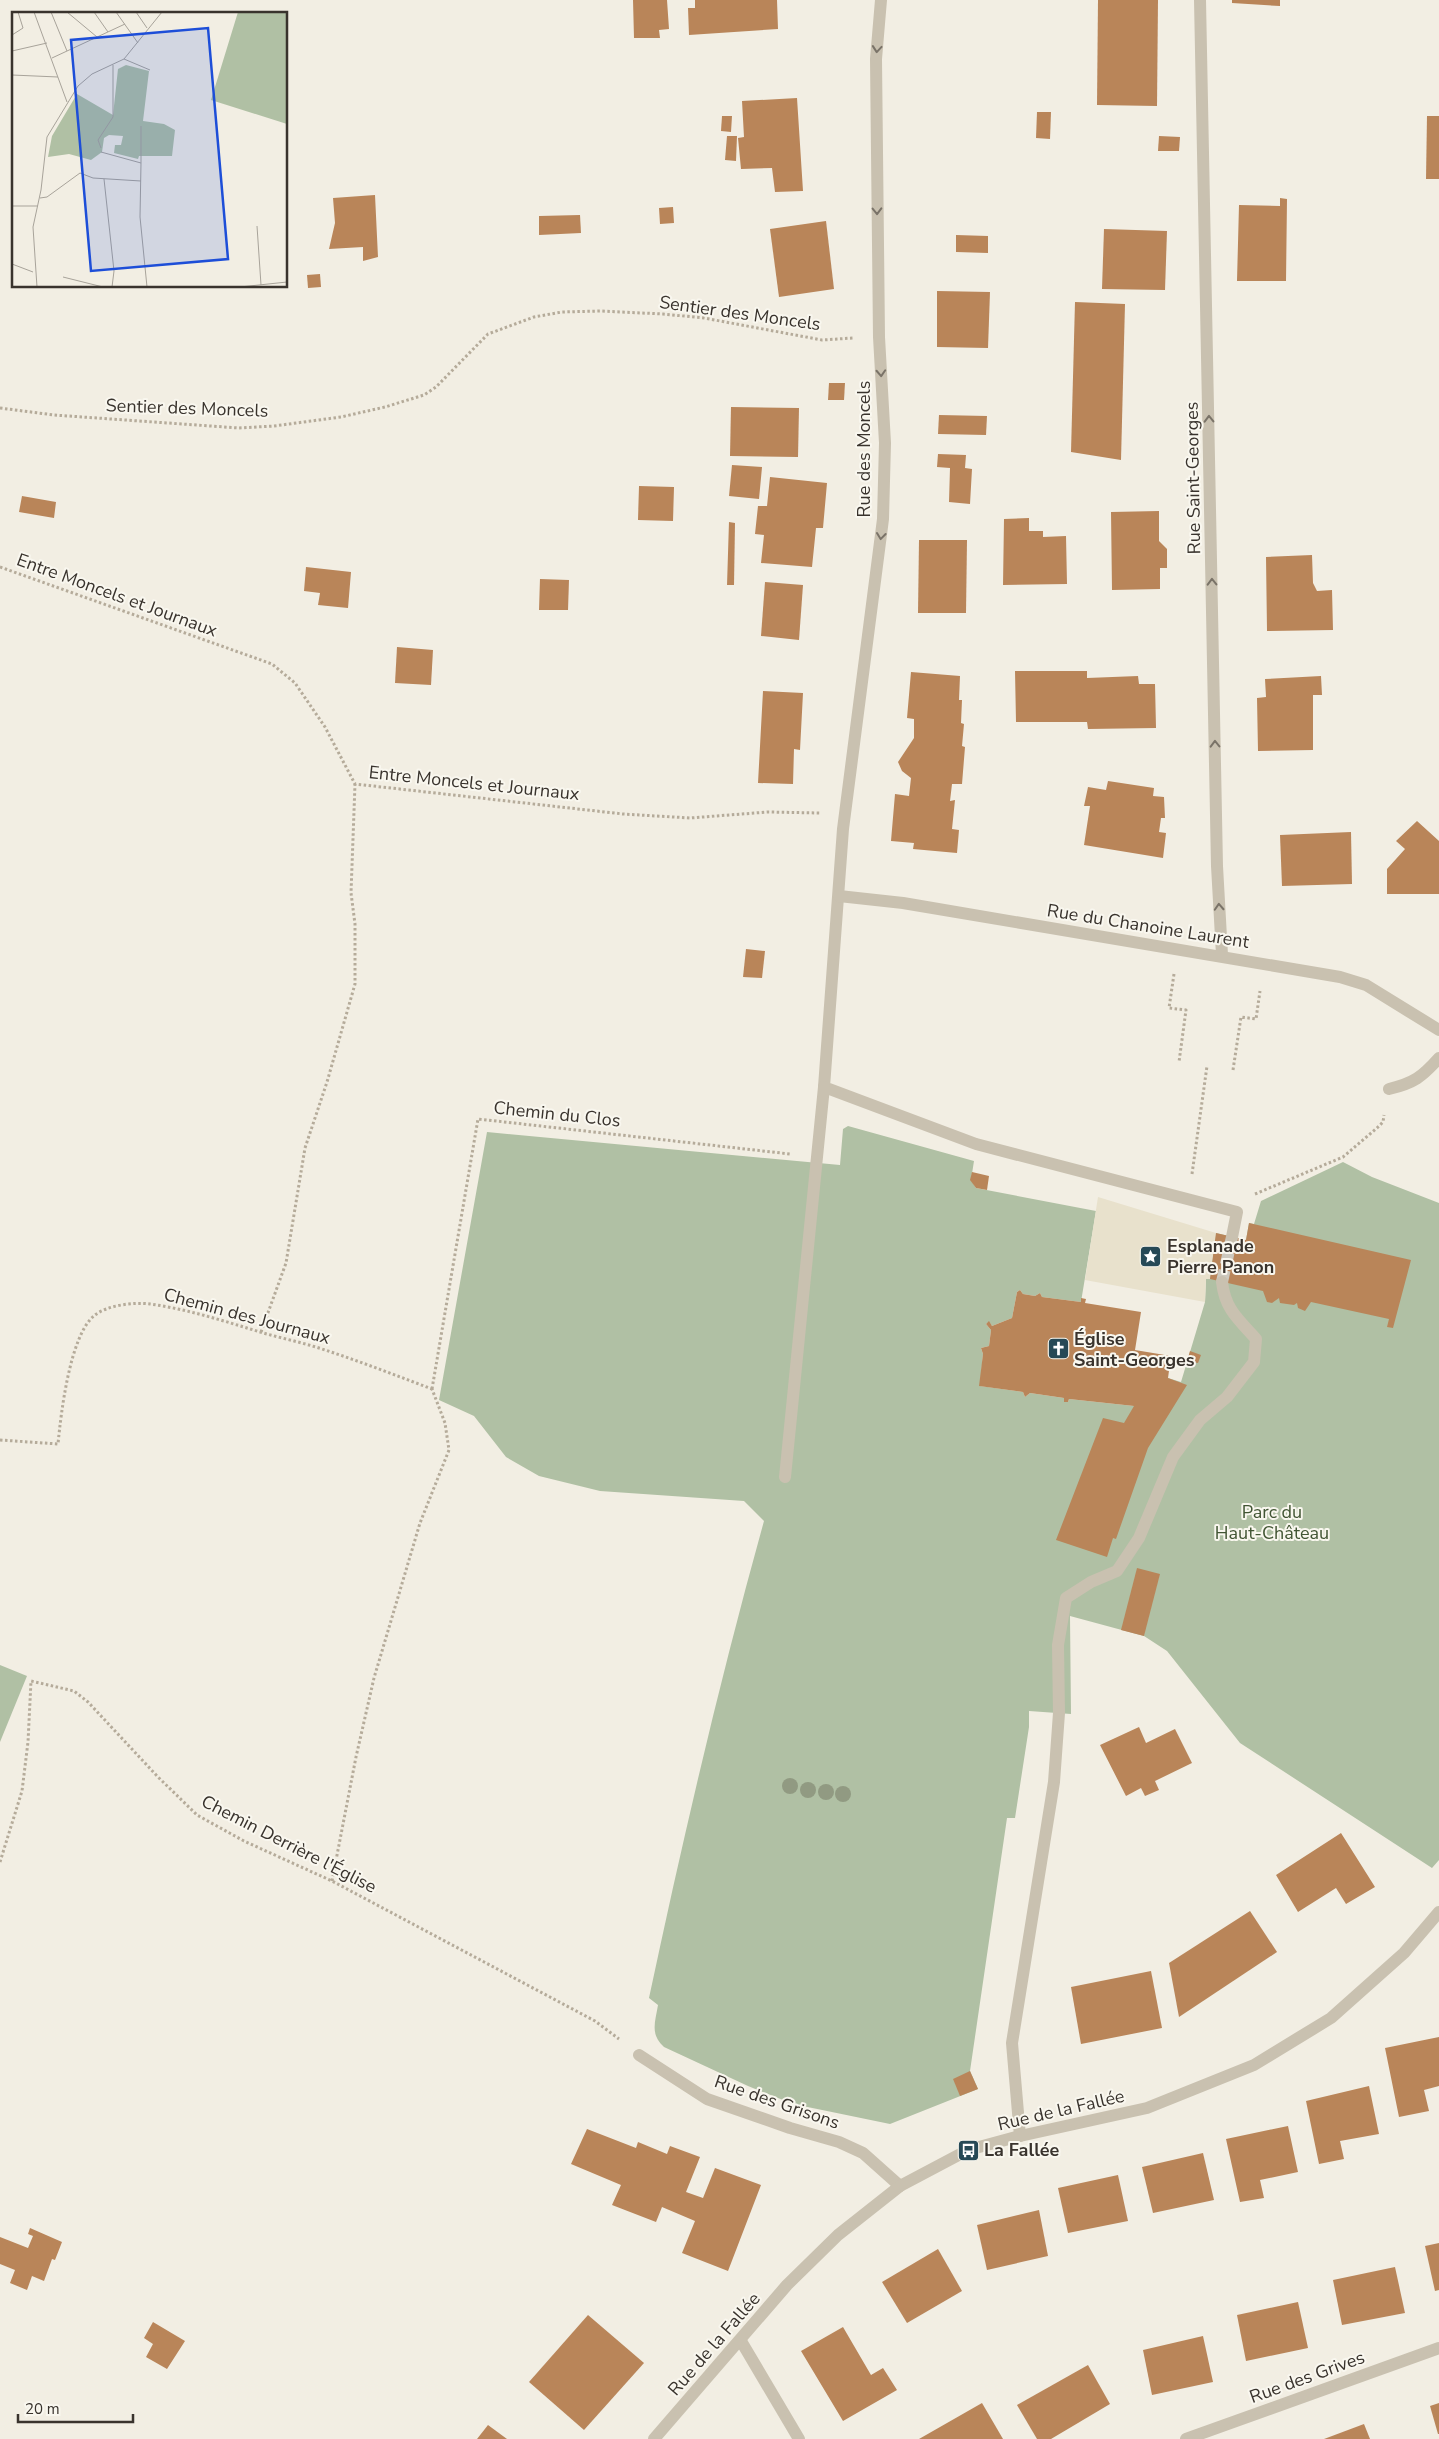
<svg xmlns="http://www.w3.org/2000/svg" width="1439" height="2439" viewBox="0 0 1439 2439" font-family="'Nunito Sans',sans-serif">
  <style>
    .green { fill: #b0c0a4 }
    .plaza { fill: #e8e1cc }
    .building { fill: #b98559 }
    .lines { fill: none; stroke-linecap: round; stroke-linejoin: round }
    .minor-tunnel { stroke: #cdc9bf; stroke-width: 12; stroke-dasharray: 12 6; stroke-linecap: butt }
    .path { stroke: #b5ab9a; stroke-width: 3; stroke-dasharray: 2.5 2.5; stroke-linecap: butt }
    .minor { stroke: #c9c1b0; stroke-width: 12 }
    .tree { fill: #919a82 }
    .oneway { stroke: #7a7368 }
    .labels { text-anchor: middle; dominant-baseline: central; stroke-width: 4; stroke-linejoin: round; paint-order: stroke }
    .street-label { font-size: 18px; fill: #39332d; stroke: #f9f7ef }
    .poi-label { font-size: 18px; font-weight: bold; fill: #39332d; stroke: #f9f7ef; text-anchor: start }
    .park-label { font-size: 18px; fill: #415533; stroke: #f9f7ef }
    .inset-road { fill: none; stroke: #a8a39a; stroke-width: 1 }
    .view { fill: #1d4ed8; fill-opacity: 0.15; stroke: #1d4ed8; stroke-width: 2.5 }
    .inset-edge { fill: none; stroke: #39332d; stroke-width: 2.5 }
  </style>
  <rect width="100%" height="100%" fill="#f2eee3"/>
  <g class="green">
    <path d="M848 1126 974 1161 971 1180 976 1188 1096 1211 1081 1302 1042 1297 1040 1293 1035 1296 1023 1294 1020 1290 1017 1292 1012 1318 992 1326 989 1322 986 1324 991 1330 989 1346 981 1348 983 1354 980 1386 1023 1392 1025 1397 1030 1393 1064 1398V1402H1068L1069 1399 1134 1406 1149 1382 1168 1378 1181 1382 1205 1302 1206 1278H1210L1216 1233 1246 1240 1249 1223 1254 1224 1261 1201 1343 1162 1372 1177 1439 1203V1860L1432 1868 1240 1743 1167 1651 1144 1636 1070 1616 1071 1714 1029 1711V1727L1015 1818H1007L970 2071 978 2089 890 2124 793 2104 748 2086 664 2047C650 2034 655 2023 658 2005L649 1998C683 1838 720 1679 764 1521L744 1501 600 1491 539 1476 506 1457 474 1416 439 1400 487 1132 840 1165 843 1129Z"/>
    <path d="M0 1665 27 1676 0 1742Z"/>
  </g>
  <path class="plaza" d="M1098 1197 1216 1233 1210 1279H1206L1205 1302 1085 1280Z"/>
  <g class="building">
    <path d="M633 0H667L669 29 659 30 660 38H634Z"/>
    <path d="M695 0H777L778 29 689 35 688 8H695Z"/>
    <path d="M1098 0H1158L1157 106 1097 105Z"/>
    <path d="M1232 0H1280V6L1232 3Z"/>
    <path d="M797 98 803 191 775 192 772 168 741 169 738 138 744 137 742 101Z"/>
    <path d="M1037 112H1051L1050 139 1036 138Z"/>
    <path d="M722 116H732L731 132 721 131Z"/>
    <path d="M1427 116H1439V179H1426Z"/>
    <path d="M727 136H737L736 161 725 160Z"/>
    <path d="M1159 136 1180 137 1179 151H1158Z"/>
    <path d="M375 195 378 257 363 261V247L329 249 335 223 333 198Z"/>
    <path d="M1280 198 1287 199 1286 281H1237L1239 205 1280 206Z"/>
    <path d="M673 207 674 223 660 224 659 208Z"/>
    <path d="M580 215 581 233 539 235V216Z"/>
    <path d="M826 221 834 289 779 297 770 229Z"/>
    <path d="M1104 229 1167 231 1165 290 1102 289Z"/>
    <path d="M956 235 988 236V253L956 252Z"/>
    <path d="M320 274 321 287 308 288 307 275Z"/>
    <path d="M937 291 990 292 988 348 937 347Z"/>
    <path d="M1075 302 1125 304 1121 460 1071 452Z"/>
    <path d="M829 383H845L844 400H828Z"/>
    <path d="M731 407 799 408 798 457 730 456Z"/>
    <path d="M939 415 987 416 986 435 938 434Z"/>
    <path d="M938 454 966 455 965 468 972 469 970 504 949 502 950 468 937 467Z"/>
    <path d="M732 465 762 467 759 499 729 496Z"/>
    <path d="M770 477 827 483 823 528H816L812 567 761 563 764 535 755 534 758 506H767Z"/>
    <path d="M639 486 674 487 673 521 638 520Z"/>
    <path d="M22 496 56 502 54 518 19 512Z"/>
    <path d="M1159 511V541L1167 549V568H1160V589L1112 590 1111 512Z"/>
    <path d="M1029 518V531H1043V537L1066 536 1067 584 1003 585 1004 519Z"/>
    <path d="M729 522 735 523 734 585H727Z"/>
    <path d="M919 540H967L966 613H918Z"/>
    <path d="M1312 555 1313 583 1317 591 1332 590 1333 630 1267 631 1266 557Z"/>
    <path d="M306 567 351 572 348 608 318 605 320 593 304 591Z"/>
    <path d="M540 579 569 580 568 610H539Z"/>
    <path d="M765 582 803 585 799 640 761 636Z"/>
    <path d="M397 647 433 650 431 685 395 683Z"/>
    <path d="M1015 671H1087V678L1138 676 1139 684H1155L1156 728 1088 729 1087 722H1016Z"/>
    <path d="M911 672 960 676 959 700H962L961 723 964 724 962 746 965 747 962 784H952L950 801 955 800 952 829 959 830 957 853 913 849 914 843 891 841 895 794 909 796 911 778 902 771 898 762 914 738V719L907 718Z"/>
    <path d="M1321 676 1322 695H1313V750L1258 751 1257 698 1266 697 1265 679Z"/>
    <path d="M763 691 803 693 800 750 794 749 793 784 758 783Z"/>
    <path d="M1108 781 1154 788 1153 796 1164 797 1165 818H1161L1159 832 1166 833 1163 858 1084 845 1090 806H1084L1088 787 1106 790Z"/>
    <path d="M1417 821 1439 841V894H1387V869L1405 849 1396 841Z"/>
    <path d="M1351 832 1352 884 1282 886 1280 835Z"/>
    <path d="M746 949 765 951 762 978 743 977Z"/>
    <path d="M972 1172 989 1176 987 1190 976 1188 970 1180Z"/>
    <path d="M1249 1223 1411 1260 1393 1328 1387 1327 1389 1319 1311 1302 1305 1311 1298 1308 1297 1303 1294 1305 1280 1303 1279 1298 1272 1303 1267 1302 1263 1291 1210 1279 1216 1233 1246 1240Z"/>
    <path d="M1020 1290 1023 1294 1035 1296 1040 1293 1042 1297 1081 1302V1298L1086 1299 1085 1303 1141 1312 1135 1350 1171 1356 1168 1378 1187 1385 1148 1448 1116 1539 1113 1538 1107 1557 1056 1540 1103 1418 1124 1423 1134 1406 1069 1399 1068 1402H1064V1398L1030 1393 1025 1397 1023 1392 979 1386 983 1354 981 1348 989 1346 991 1330 986 1324 989 1321 992 1326 1012 1318 1017 1292Z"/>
    <path d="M1190 1351 1201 1355 1198 1363 1187 1361Z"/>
    <path d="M1137 1568 1160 1574 1144 1636 1121 1630Z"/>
    <path d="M1139 1727 1146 1743 1175 1729 1192 1763 1155 1781 1159 1790 1145 1796 1141 1788 1126 1796 1100 1745Z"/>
    <path d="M1341 1833 1375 1887 1346 1904 1336 1888 1298 1912 1276 1875Z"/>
    <path d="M1250 1911 1277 1952 1179 2017 1169 1963Z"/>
    <path d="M1151 1971 1162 2028 1081 2044 1071 1987Z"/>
    <path d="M1439 2037V2086L1424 2090 1429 2111 1399 2117 1385 2048Z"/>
    <path d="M970 2071 978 2089 960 2096 953 2079Z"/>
    <path d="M1369 2086 1379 2134 1340 2141 1344 2159 1319 2164 1306 2101Z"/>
    <path d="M1288 2126 1298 2172 1260 2180 1264 2198 1240 2202 1226 2139Z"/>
    <path d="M587 2129 636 2148 638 2142 667 2154 670 2146 700 2157 686 2192 703 2198 715 2168 761 2185 728 2271 682 2253 695 2221 662 2207 656 2222 612 2205 621 2185 571 2164Z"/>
    <path d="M1203 2153 1214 2200 1153 2213 1142 2167Z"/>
    <path d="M1118 2175 1128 2221 1068 2233 1058 2188Z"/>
    <path d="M1039 2210 1048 2256 987 2270 977 2225Z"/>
    <path d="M30 2228 62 2242 55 2260 52 2259 44 2281 32 2276 27 2290 10 2283 15 2270 0 2264V2237L28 2248 33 2236 28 2234Z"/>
    <path d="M1439 2243V2290L1435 2291 1425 2246Z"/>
    <path d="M938 2249 962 2291 907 2323 882 2282Z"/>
    <path d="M1395 2267 1405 2313 1342 2325 1333 2280Z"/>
    <path d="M1298 2302 1308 2348 1246 2361 1237 2315Z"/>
    <path d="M588 2315 644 2363 584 2430 529 2382Z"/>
    <path d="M153 2322 185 2341 167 2369 146 2357 153 2344 144 2338Z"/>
    <path d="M843 2327 871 2375 883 2368 897 2390 843 2421 801 2351Z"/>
    <path d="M1203 2336 1213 2382 1152 2395 1143 2350Z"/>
    <path d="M1088 2365 1110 2404 1051 2439H1037L1017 2405Z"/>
    <path d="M982 2403 1003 2439H919Z"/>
    <path d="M1439 2403V2434H1438L1430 2406Z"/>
    <path d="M1364 2424 1370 2439H1324Z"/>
    <path d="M488 2425 507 2439H477Z"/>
  </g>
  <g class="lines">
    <path class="minor-tunnel" d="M1222 1282 1232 1237"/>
    <g class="path">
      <path d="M0 408 54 415 239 428 274 426 341 417 385 407 424 395 436 387 488 334 534 317 562 312 600 311 663 314 704 318 822 340 853 338"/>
      <path d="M0 567 272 664 295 683 325 727 355 784 623 814 690 818 768 812 820 813"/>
      <path d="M1174 974 1169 1008 1186 1010 1179 1062"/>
      <path d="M1233 1070 1241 1017 1256 1019 1260 991"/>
      <path d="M1192 1174 1207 1066"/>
      <path d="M1255 1194 1343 1157 1377 1128 1383 1122 1384 1115"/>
      <path d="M261 1332 286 1263 305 1148 327 1082 355 984V924L351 893 355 784"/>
      <path d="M432 1389 478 1119 790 1154"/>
      <path d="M0 1440 58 1444C61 1413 70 1334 95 1315 108 1305 134 1302 150 1304 187 1309 224 1321 260 1332 280 1338 301 1342 322 1349 359 1361 395 1375 432 1389"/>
      <path d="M0 1862 22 1791 28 1742 31 1681 74 1691 88 1702 158 1777 197 1815 244 1841 332 1881 595 2021 619 2039"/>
      <path d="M332 1881 356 1757 374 1678 420 1523 449 1450 445 1423 432 1389"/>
    </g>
    <g class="minor">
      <path d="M881 0 876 59 879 337 885 443 883 519 843 829 824 1087 976 1144 1237 1212 1232 1237"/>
      <path d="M1200 0 1217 866 1222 955"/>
      <path d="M839 896 903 903 1340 977 1366 985 1439 1030"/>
      <path d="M1389 1089C1414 1083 1422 1077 1439 1058"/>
      <path d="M785 1477 824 1087"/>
      <path d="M639 2055 707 2099 790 2128 839 2142 863 2153 900 2186"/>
      <path d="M1020 2136 1012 2043 1054 1782 1059 1713 1058 1645 1066 1598 1091 1582 1117 1571 1139 1538 1173 1457 1200 1420 1227 1397 1254 1362 1256 1339C1238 1319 1225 1309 1222 1282"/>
      <path d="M741 2341 799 2439"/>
      <path d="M654 2439 787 2285 838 2235 900 2186 968 2150 1020 2136 1147 2108 1254 2065 1331 2018 1404 1953 1439 1912"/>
      <path d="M1186 2439 1439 2348"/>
    </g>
  </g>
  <g class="tree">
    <circle cx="790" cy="1786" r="8"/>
    <circle cx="808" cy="1790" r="8"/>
    <circle cx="826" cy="1792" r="8"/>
    <circle cx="843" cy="1794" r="8"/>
  </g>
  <defs><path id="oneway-chevron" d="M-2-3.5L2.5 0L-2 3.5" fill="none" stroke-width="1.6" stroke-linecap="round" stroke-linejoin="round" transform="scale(1.25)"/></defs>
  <g class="oneway">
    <use href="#oneway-chevron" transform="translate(877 49) rotate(95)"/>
    <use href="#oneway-chevron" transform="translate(877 211) rotate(89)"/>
    <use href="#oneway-chevron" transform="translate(881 373) rotate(87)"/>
    <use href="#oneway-chevron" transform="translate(1209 419) rotate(-91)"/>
    <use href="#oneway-chevron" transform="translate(881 536) rotate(97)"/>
    <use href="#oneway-chevron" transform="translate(1212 582) rotate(-91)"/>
    <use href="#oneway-chevron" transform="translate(1215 744) rotate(-91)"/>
    <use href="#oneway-chevron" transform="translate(1219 907) rotate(-93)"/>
  </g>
  <defs>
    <symbol id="sight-square" viewBox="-11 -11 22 22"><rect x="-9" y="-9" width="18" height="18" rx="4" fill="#264956" stroke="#f9f7ef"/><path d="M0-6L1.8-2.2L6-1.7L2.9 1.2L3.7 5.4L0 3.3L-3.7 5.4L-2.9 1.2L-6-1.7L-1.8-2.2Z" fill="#fff"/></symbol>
    <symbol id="church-square" viewBox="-11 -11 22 22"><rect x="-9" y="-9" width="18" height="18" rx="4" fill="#264956" stroke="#f9f7ef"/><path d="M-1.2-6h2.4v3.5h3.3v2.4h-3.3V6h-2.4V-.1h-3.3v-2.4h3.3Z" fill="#fff"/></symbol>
    <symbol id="bus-square" viewBox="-11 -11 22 22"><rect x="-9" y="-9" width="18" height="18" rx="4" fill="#264956" stroke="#f9f7ef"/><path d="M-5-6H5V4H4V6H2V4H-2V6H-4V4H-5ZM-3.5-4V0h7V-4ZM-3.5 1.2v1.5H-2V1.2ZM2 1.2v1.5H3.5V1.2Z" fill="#fff"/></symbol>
  </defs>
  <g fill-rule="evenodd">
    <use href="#sight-square" x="1138" y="1244" width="25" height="25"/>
    <use href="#church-square" x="1046" y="1336" width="25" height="25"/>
    <use href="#bus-square" x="956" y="2138" width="25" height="25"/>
  </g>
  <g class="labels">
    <g class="street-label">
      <text transform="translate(740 313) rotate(8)">Sentier des Moncels</text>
      <text transform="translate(187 408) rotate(2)">Sentier des Moncels</text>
      <text transform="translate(864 449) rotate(-90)">Rue des Moncels</text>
      <text transform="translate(1193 478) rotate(-91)">Rue Saint-Georges</text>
      <text transform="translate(117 595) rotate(20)">Entre Moncels et Journaux</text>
      <text transform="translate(474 783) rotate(6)">Entre Moncels et Journaux</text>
      <text transform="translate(1148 926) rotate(9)">Rue du Chanoine Laurent</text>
      <text transform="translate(557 1114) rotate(6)">Chemin du Clos</text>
      <text transform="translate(247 1316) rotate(15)">Chemin des Journaux</text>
      <text transform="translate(289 1844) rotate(27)">Chemin Derrière l'Église</text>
      <text transform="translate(777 2102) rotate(19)">Rue des Grisons</text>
      <text transform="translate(1061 2110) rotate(-13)">Rue de la Fallée</text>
      <text transform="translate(714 2344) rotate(-49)">Rue de la Fallée</text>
      <text transform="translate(1307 2377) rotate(-20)">Rue des Grives</text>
    </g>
    <g class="poi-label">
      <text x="1167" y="1246">Esplanade<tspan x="1167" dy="21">Pierre Panon</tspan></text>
      <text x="1074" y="1339">Église<tspan x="1074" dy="21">Saint-Georges</tspan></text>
      <text x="984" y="2150">La Fallée</text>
    </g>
    <g class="park-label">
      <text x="1272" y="1512">Parc du<tspan x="1272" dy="21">Haut-Château</tspan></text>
    </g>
  </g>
  <g transform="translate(12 12)">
    <rect width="275" height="275" fill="#f2eee3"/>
    <path d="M226 0H275V112L199 88ZM114 53 137 59 131 109 152 112 163 118 160 144H127L126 147 102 141 103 133H109L111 124 97 123 92 126 90 140 79 148 57 142 36 145 40 124 65 82 101 103 106 57Z" fill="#b0c0a4"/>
    <path class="inset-road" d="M22 0 55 90M39 0 55 39M55 0 85 25M82 0 96 20M104 0 126 31M124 0 135 16M0 23 11 16 6 0M0 39 35 31M40 46 113 12M112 47 138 58M0 63 46 65M89 136 86 128 101 105V53M89 140 129 151 128 205 135 275M129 151V114M92 167 102 259 100 275M28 186 35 185 68 161 81 166 129 169M0 194H26M245 214 249 273M0 252 21 260M51 265 91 275M25 275 21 215 29 178 35 125 66 74 80 62 112 47 150 0M228 275 275 270"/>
    <path class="view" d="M196 16 216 247 79 259 59 28Z"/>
    <rect width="275" height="275" class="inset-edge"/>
  </g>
  <path d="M18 2414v8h115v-8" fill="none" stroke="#39332d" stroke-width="2.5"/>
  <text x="25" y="2414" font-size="15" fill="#39332d" stroke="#f9f7ef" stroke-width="4" paint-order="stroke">20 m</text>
</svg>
